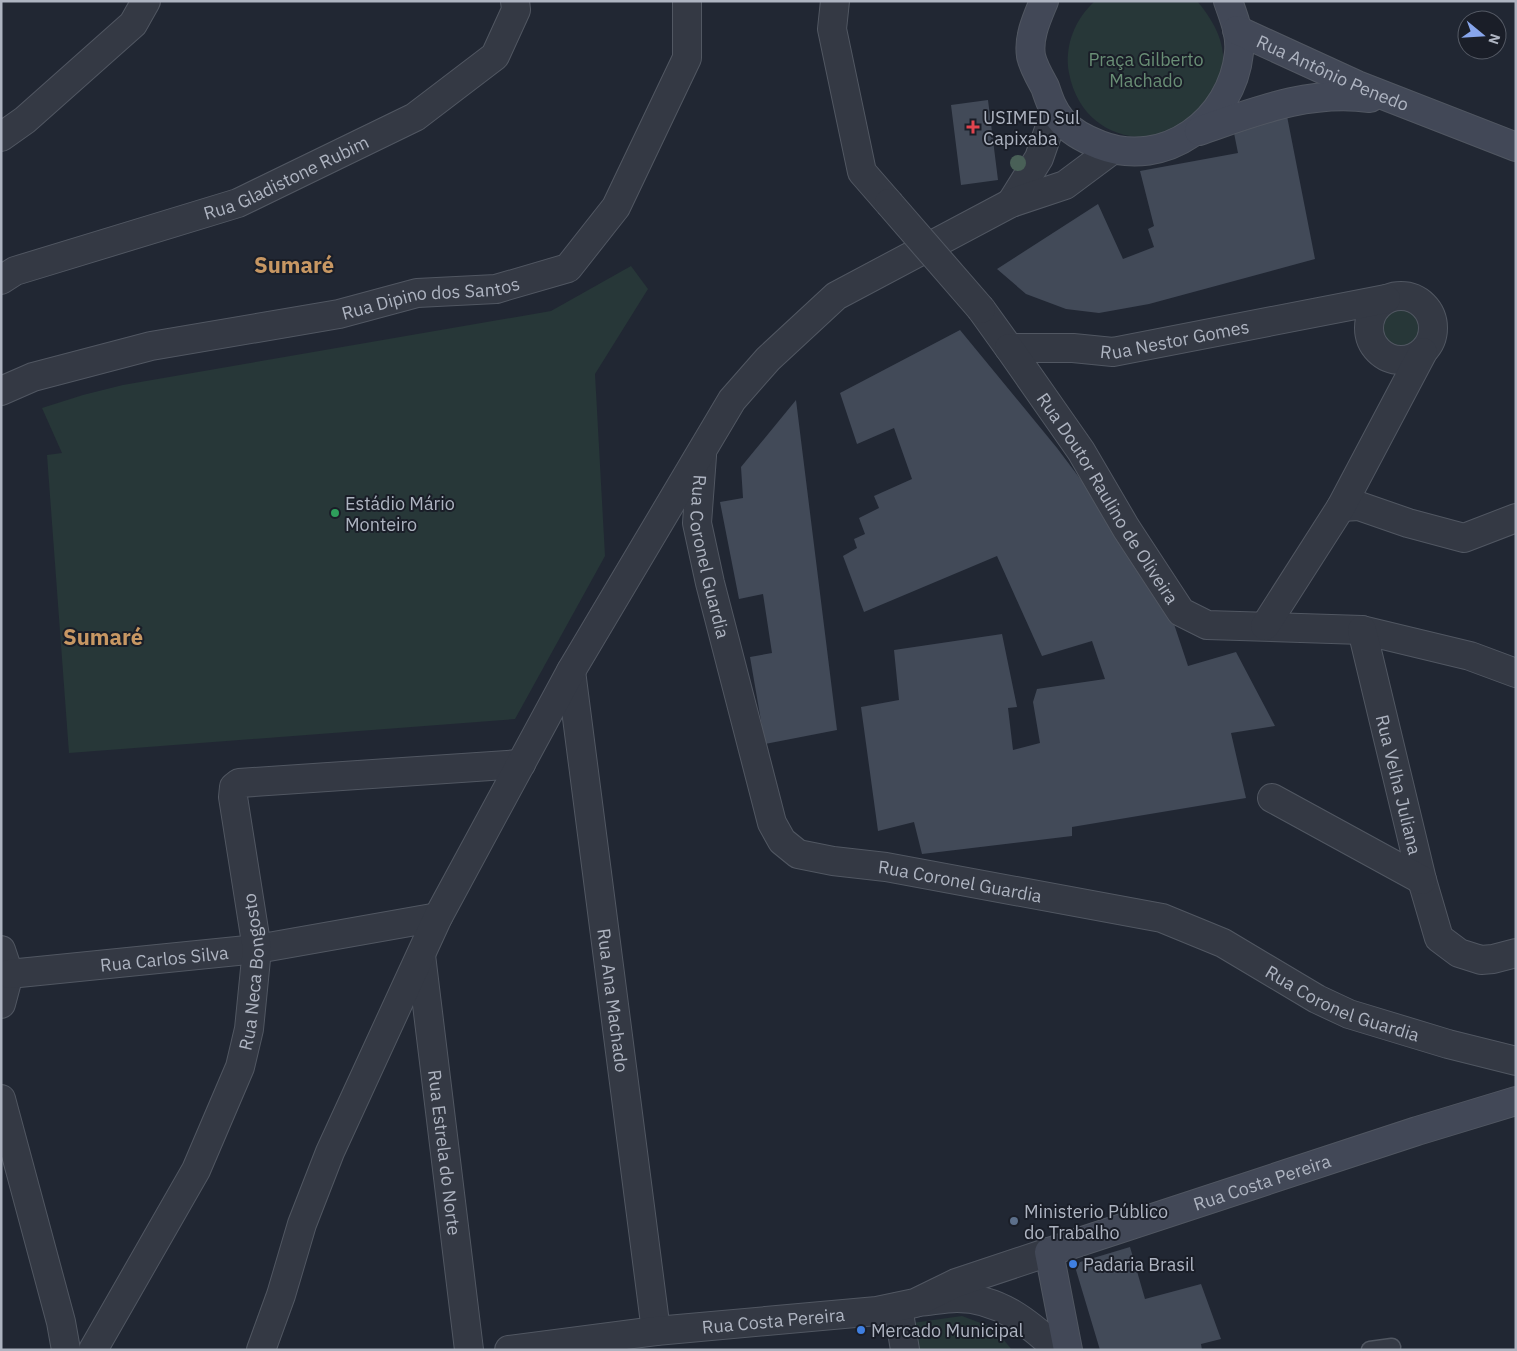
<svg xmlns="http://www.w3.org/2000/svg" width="1517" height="1351" viewBox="0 0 1517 1351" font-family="'IBM Plex Sans',sans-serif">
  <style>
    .green { fill: #273738 }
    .building { fill: #424a58 }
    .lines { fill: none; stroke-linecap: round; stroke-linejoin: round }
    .service-casing { stroke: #515762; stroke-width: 19 }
    .minor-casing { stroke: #515762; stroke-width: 30 }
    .tertiary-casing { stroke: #515762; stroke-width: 30 }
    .secondary-casing { stroke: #515762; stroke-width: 30 }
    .service { stroke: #343944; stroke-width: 16 }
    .minor { stroke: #343944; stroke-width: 28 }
    .tertiary { stroke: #343944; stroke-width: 28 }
    .secondary { stroke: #424857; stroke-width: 28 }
    .minor-bridge-casing { stroke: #515762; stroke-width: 30; stroke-linecap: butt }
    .minor-bridge { stroke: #343944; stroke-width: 28 }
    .tree { fill: #496057 }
    .health-dot { fill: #e0444e; stroke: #1a1e28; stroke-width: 2 }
    .leisure-dot { fill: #2e9e5b; stroke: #1a1e28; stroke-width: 2 }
    .service-dot { fill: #5c6f8a; stroke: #1a1e28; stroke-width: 2 }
    .shop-dot { fill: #3f7fe0; stroke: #1a1e28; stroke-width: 2 }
    .labels { text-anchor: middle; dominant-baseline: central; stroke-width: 4; stroke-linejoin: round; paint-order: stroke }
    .park-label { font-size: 18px; fill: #698e75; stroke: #1a1e28 }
    .street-label { font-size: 18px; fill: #aeb4c1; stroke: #1a1e28 }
    .poi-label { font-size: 18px; fill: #aeb4c1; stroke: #1a1e28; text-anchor: start }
    .district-label { font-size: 22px; font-weight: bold; fill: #c79763; stroke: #1a1e28 }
  </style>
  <rect width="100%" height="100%" fill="#212733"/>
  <g class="green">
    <path d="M1095 1H1197C1227 36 1235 73 1202 110 1198 115 1192 123 1186 126 1136 152 1080 131 1069 73 1064 46 1075 19 1095 1Z"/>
    <path d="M631 266 648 289 595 374 605 556 515 719 69 753 47 455 62 453 42 408 83 395 123 385 551 311Z"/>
    <circle cx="1402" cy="330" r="21"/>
    <path d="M962 1316 994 1328 1012 1350H910L905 1324Z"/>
  </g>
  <g class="building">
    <path d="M988 100 998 180 961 185 951 105Z"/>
    <path d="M1287 116 1315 259 1149 304 1099 313 1066 309 1026 294 997 269 1098 204 1123 259 1154 247 1148 229 1154 226 1140 171 1238 153 1233 128Z"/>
    <path d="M960 330 1057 448 1121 533 1171 615 1188 666 1236 652 1275 726 1231 733 1246 798 1072 827V836L922 854 914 822 878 831 861 707 899 700 894 650 1002 634 1017 707 1008 708 1013 750 1040 743 1033 702 1037 689 1105 679 1092 641 1042 656 997 556 864 612 843 556 857 548 854 539 865 534 859 518 879 508 874 496 912 479 894 428 857 444 840 393Z"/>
    <path d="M796 400 837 730 765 744 750 657 772 653 763 594 739 599 720 502 743 498 741 467Z"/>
    <path d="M1130 1247 1145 1299 1201 1284 1221 1339 1201 1344 1202 1350H1100L1076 1270 1080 1262Z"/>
  </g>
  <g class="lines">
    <defs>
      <path id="service" d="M1370 1350 1392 1347"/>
      <g id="minor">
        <path d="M835 1 832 29 862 172 889 203"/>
        <path d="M1 137 25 120 133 24 146 1"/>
        <path d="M1011 203 1039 158 1055 112"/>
        <path id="s1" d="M1 280 15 271 238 203 415 117 495 56 516 10 515 1"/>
        <circle cx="1401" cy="328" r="32"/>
        <path id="s2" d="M981 309 1009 348H1073L1113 352 1386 299"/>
        <path id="s3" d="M1009 348 1081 451 1126 528 1181 612 1207 625 1362 630 1470 656 1516 673"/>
        <path id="s4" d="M1 391 33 377 151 346 339 314 417 293 496 289 568 268 616 207 687 58V1"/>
        <path id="s5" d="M702 456 697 523 710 583 772 823 782 841 798 854 833 861 886 867 1162 918 1223 943 1317 999 1349 1014 1448 1044 1516 1061"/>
        <path d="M1341 507 1359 506 1408 523 1464 538 1516 518"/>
        <path d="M1265 626 1341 507 1423 352"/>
        <path id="s6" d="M1362 630 1422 880 1439 938 1459 953 1481 960 1493 959 1516 953"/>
        <path id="s7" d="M571 671 656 1331"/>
        <path d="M1272 798 1422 880"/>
        <path d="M1 950 9 974 1 1004"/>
        <path id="s8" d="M421 955 469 1350"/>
        <path id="s9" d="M9 974 257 949 438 917"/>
        <path d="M1 1099 61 1322 66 1350"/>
        <path d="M919 1302C931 1301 945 1298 957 1298 999 1298 1029 1323 1058 1350"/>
        <path d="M898 1307 905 1350"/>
        <path id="s10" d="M93 1350 196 1170 240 1067 249 1029 257 949 233 797 234 787 239 783 521 764"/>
        <path d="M261 1350 281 1295 302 1224 330 1152 438 917 571 671 732 400 768 359 836 296 1011 203 1065 185 1112 150"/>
      </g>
      <g id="tertiary">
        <path id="s11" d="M509 1350 656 1331 877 1311 915 1303 956 1283 1049 1252"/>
      </g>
      <g id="secondary">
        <path d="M1044 1C1037 18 1028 37 1031 56 1033 66 1040 78 1045 87 1049 99 1053 111 1062 121 1071 132 1087 140 1100 145 1165 170 1232 120 1239 53 1241 35 1234 18 1228 1"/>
        <path id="s12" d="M1237 30 1357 85 1516 147"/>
        <path d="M1199 131C1257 111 1308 90 1370 98"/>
        <path id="s13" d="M1068 1350 1049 1252 1417 1131 1516 1101"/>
      </g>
    </defs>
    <use href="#service" class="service-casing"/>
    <use href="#minor" class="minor-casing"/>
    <use href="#tertiary" class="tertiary-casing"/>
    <use href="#secondary" class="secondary-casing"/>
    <use href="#service" class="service"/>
    <use href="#minor" class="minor"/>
    <use href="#tertiary" class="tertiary"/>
    <use href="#secondary" class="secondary"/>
    <defs>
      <path id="minor-bridge" d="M889 203 981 309"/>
    </defs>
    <use href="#minor-bridge" class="minor-bridge-casing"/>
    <use href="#minor-bridge" class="minor-bridge"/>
  </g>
  <circle class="tree" cx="1018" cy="163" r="8"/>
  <path class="health-dot" d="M970.5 119.5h5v5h5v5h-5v5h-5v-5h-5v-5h5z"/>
  <circle class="leisure-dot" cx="335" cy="513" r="5"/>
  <circle class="service-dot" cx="1014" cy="1221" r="5"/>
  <g class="shop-dot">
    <circle cx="1073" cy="1264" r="5"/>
    <circle cx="861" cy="1330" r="5"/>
  </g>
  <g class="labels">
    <g class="park-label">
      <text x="1146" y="59">Praça Gilberto<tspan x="1146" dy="21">Machado</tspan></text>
    </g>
    <g class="street-label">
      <text stroke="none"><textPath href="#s12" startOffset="105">Rua Antônio Penedo</textPath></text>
      <text stroke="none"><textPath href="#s1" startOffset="304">Rua Gladistone Rubim</textPath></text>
      <text stroke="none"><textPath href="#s4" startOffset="441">Rua Dipino dos Santos</textPath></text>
      <text stroke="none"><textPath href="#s2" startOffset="215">Rua Nestor Gomes</textPath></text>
      <text stroke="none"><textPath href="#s3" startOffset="180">Rua Doutor Raulino de Oliveira</textPath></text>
      <text stroke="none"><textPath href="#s5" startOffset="102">Rua Coronel Guardia</textPath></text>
      <text stroke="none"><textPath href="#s6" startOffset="159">Rua Velha Juliana</textPath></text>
      <text stroke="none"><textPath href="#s5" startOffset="582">Rua Coronel Guardia</textPath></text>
      <text stroke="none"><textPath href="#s9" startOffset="156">Rua Carlos Silva</textPath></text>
      <text stroke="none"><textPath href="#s10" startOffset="416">Rua Neca Bongosto</textPath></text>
      <text stroke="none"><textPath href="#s7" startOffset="332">Rua Ana Machado</textPath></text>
      <text stroke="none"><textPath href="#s5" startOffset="988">Rua Coronel Guardia</textPath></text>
      <text stroke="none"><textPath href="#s8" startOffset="199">Rua Estrela do Norte</textPath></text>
      <text stroke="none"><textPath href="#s13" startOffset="324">Rua Costa Pereira</textPath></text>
      <text stroke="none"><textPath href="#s11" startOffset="266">Rua Costa Pereira</textPath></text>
    </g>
    <g class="poi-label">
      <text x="983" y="117">USIMED Sul<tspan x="983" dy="21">Capixaba</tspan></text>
      <text x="345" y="503">Estádio Mário<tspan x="345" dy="21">Monteiro</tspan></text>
      <text x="1024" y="1211">Ministerio Público<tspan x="1024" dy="21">do Trabalho</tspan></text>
      <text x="1083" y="1264">Padaria Brasil</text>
      <text x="871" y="1330">Mercado Municipal</text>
    </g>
    <g class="district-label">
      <text x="294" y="264">Sumaré</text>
      <text x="103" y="636">Sumaré</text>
    </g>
  </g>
  <rect width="1517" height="1351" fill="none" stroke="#aeb4c1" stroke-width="5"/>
  <g transform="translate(1482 35) rotate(108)"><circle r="24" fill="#1a1e28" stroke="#555a65"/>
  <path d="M0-4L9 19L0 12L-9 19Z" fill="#88a6ec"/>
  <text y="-8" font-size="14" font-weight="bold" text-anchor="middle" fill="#aeb4c1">N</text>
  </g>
</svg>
